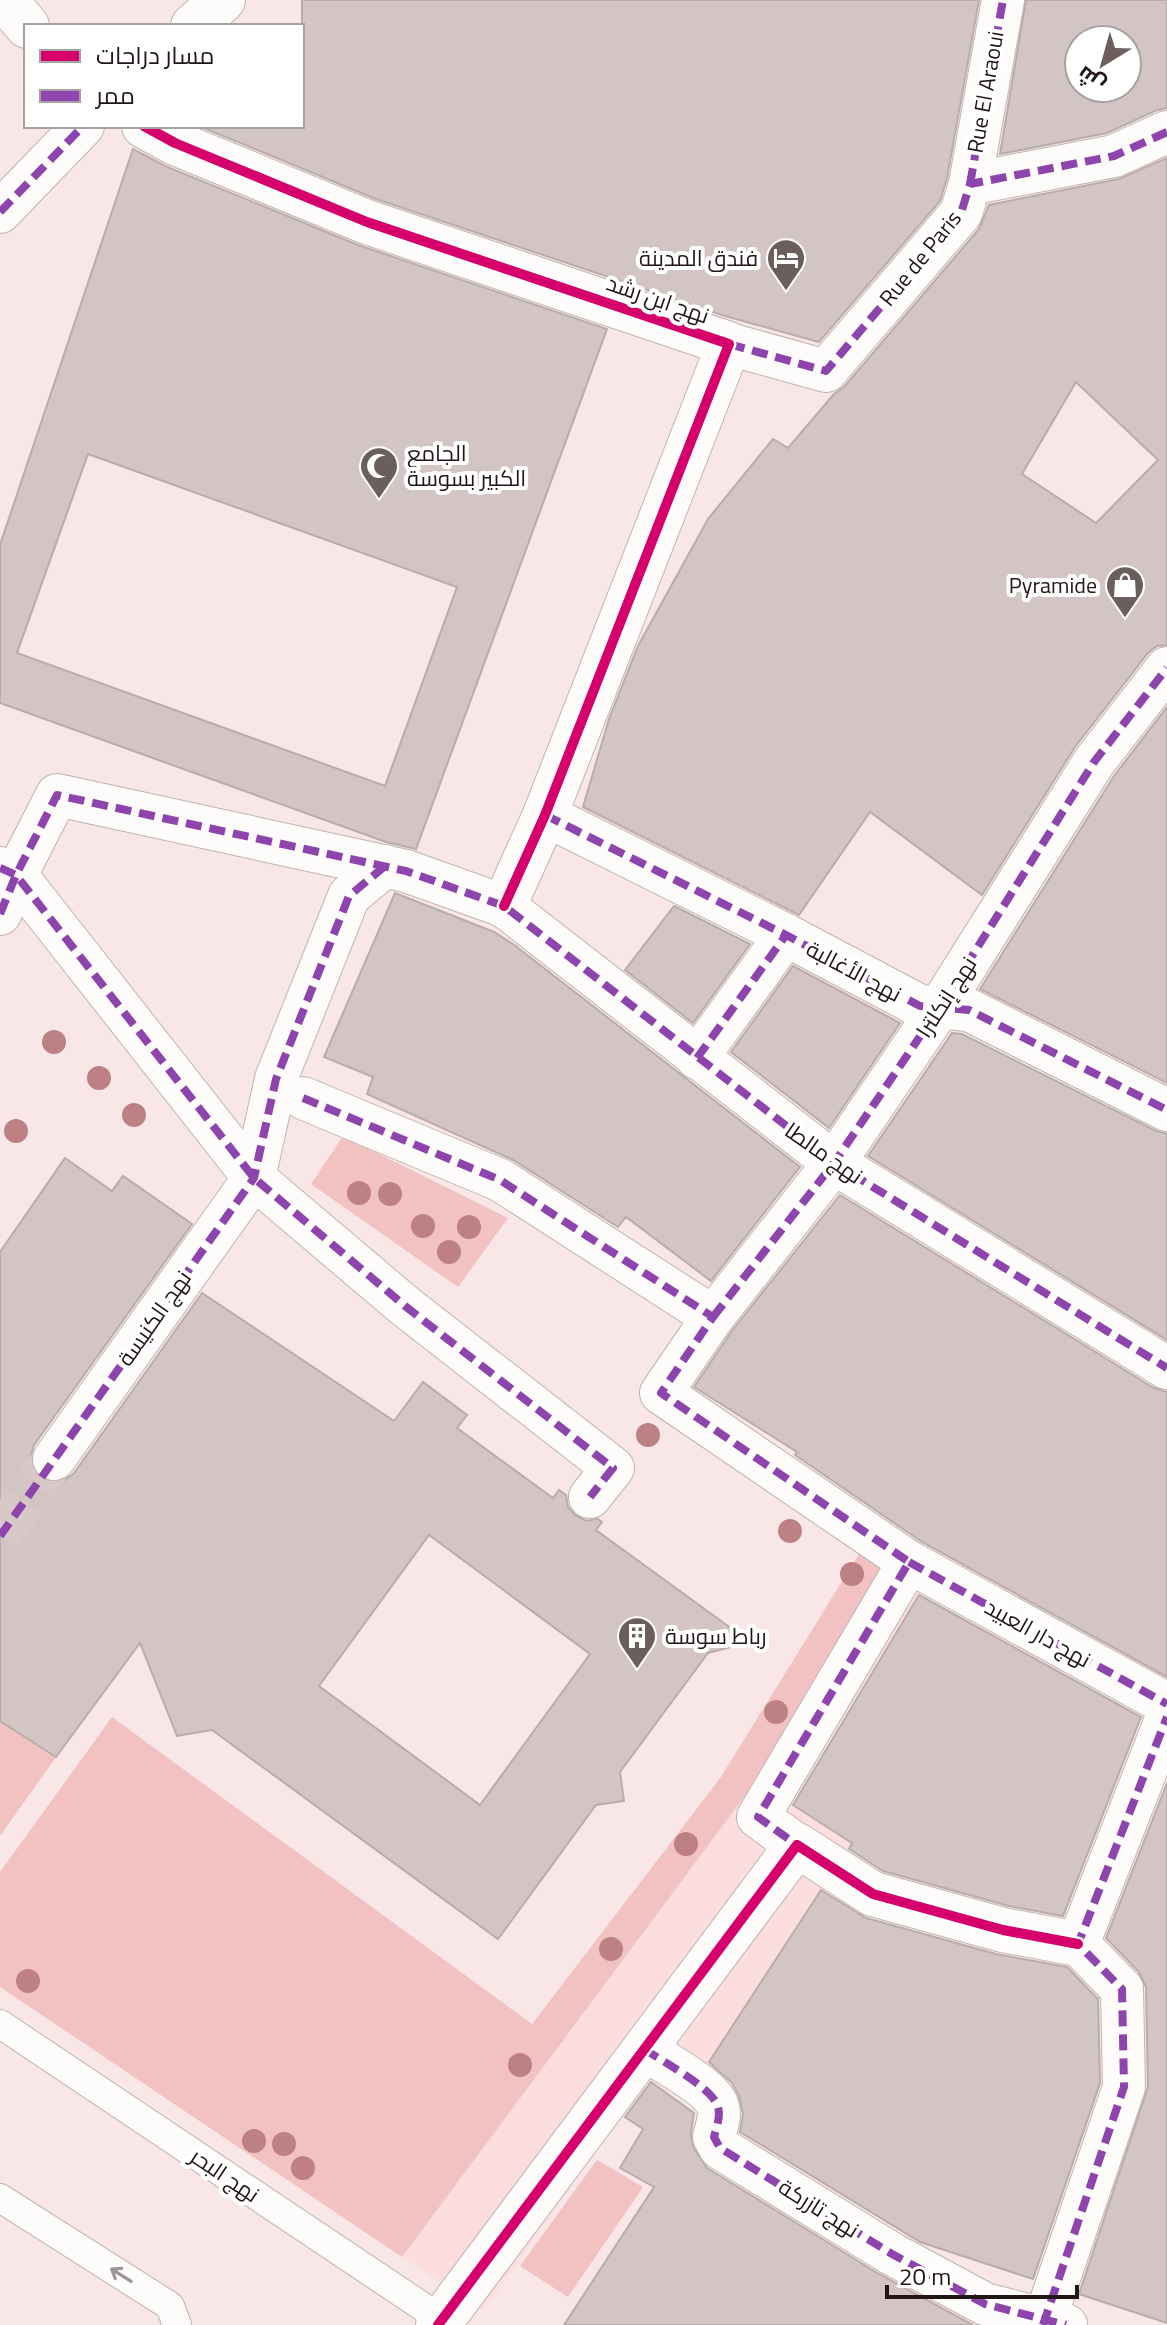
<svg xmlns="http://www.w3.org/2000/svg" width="1167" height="2325" viewBox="0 0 1167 2325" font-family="'Titillium Web',Cairo,sans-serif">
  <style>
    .built { fill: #fbdedd }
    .green { fill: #f2c2c2 }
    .building { fill: #d4c5c5; stroke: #baacab; stroke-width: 2; fill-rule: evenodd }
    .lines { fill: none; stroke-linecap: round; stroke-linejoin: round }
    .pedestrian-tunnel { stroke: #d8c8c7; stroke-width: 42; stroke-dasharray: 42 21; stroke-linecap: butt }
    .service-casing { stroke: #c2b3b3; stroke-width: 30 }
    .pedestrian-casing { stroke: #c2b3b3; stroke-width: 44 }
    .minor-casing { stroke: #c2b3b3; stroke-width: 46 }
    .service { stroke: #fefbfb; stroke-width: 28 }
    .pedestrian { stroke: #fefbfb; stroke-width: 42 }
    .minor { stroke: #fefbfb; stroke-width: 44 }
    .quiet { stroke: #8e44ad; stroke-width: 8; stroke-dasharray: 16 8; stroke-linecap: butt }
    .cycleway-casing { stroke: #fff; stroke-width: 15 }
    .cycleway { stroke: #d6006c; stroke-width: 10 }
    .tree { fill: #bc8085 }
    .oneway { stroke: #9b9494 }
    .labels { text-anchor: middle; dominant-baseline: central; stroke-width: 8; stroke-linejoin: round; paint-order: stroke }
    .street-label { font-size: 22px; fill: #221515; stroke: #fff }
    .poi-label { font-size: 22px; fill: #221515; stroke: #fff; text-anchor: end }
  </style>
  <rect width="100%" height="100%" fill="#f8e7e6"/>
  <path class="built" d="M881 1569 923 1589 790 1802 852 1843 704 2072 649 2076 484 2310 402 2257 747 1793Z"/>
  <g class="green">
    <path d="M343 1136 508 1218 458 1287 311 1184Z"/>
    <path d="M859 1554 881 1569 747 1793 402 2257 0 1987V1872L112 1717 532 2024 721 1777Z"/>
    <path d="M0 1721 56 1757 0 1836Z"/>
    <path d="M597 2160 643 2187 568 2297 520 2266Z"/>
  </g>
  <g class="building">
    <path d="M302 0H979L947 178 940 201 819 342 725 316 376 199 199 126H302Z"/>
    <path d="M1026 0H1167V108L1157 110 1107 133 1000 154ZM1079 40H1127V88H1079Z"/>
    <path d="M133 149 165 166 358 245 607 329 416 849 386 842 0 703V545ZM88 454 457 587 385 786 17 653Z"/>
    <path d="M1167 158V645L1157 646 1148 653 1075 747 982 895 870 812 799 915 583 807 609 719 638 646 708 519 773 439 788 448 834 394 844 387 979 229 989 205 1119 179ZM1076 382 1158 460 1096 523 1022 474Z"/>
    <path d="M1167 707V1083L980 989 1114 776Z"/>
    <path d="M395 893 494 932 513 944 800 1167 711 1281 626 1217 618 1227 513 1160 367 1094 373 1077 324 1057Z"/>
    <path d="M674 906 750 944 693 1023 625 970Z"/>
    <path d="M793 966 900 1023 829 1128 731 1052Z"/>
    <path d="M952 1033 962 1034 1156 1131 1167 1134V1340L868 1156Z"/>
    <path d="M65 1158 112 1191 123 1176 192 1224 34 1445 30 1458 33 1470 40 1478 52 1483 65 1480 74 1473 202 1293 394 1421 423 1382 467 1415 457 1428 553 1498 559 1490 566 1495 568 1507 575 1515 586 1521 598 1519 602 1522 596 1530 750 1642 708 1653 620 1772 624 1801 596 1805 498 1939 212 1730 177 1736 140 1643 56 1757 0 1721V1252ZM429 1535 590 1654 480 1805 319 1686Z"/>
    <path d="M840 1195 1154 1388 1167 1392V1677L922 1542 795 1455 797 1452 694 1387 732 1331Z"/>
    <path d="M919 1595 1141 1717 1063 1916 1009 1906 883 1871 849 1849 852 1843 793 1805Z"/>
    <path d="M1167 1783V2323L1079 2294 1148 2087 1146 1987 1139 1972 1106 1938Z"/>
    <path d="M821 1890 866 1918 996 1954 1067 1967 1098 1999 1100 2083 1033 2279 920 2242 740 2132 743 2114 739 2096 732 2083 709 2062Z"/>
    <path d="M651 2082 694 2113 691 2132 693 2147 707 2168 879 2274 973 2325H564L654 2187 620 2168 643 2129 625 2117Z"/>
  </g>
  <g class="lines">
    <path class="pedestrian-tunnel" d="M0 1536 54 1459"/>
    <defs>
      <g id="service">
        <path d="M0 2024 450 2325"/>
        <path d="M0 2198 170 2306 177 2325"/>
      </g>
      <g id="pedestrian">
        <path d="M970 184 1003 0"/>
        <path d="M0 212 83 126"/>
        <path d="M729 344 826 371 961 213 970 184 1114 156 1167 132"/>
        <path d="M545 815 786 935 920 1006 969 1010 1167 1110"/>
        <path d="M0 868 16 875 254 1178 405 1306 613 1468 590 1497"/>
        <path d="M0 914 16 875 57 795 406 871 504 906 834 1163 1167 1368"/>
        <path d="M697 1058 786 935"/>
        <path d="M303 1098 500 1180 713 1317 661 1393 909 1562 758 1817 797 1845"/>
        <path d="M713 1317 834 1163 940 1007 1094 762 1167 668"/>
        <path d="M54 1459 254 1178 276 1079 349 896 385 866"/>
        <path d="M909 1562 1167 1704"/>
        <path d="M644 2049C662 2061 713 2088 718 2107 721 2117 716 2128 714 2137L720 2148 892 2254 985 2304 1066 2325"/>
        <path d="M1043 2325 1124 2087 1122 1989 1078 1944 1167 1717"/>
      </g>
      <g id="minor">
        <path d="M5 0 27 26"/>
        <path d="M193 26 223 0"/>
        <path d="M144 126 175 143 367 222 729 344 545 815 504 906"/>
        <path d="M438 2325 797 1845 873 1894 1003 1930 1078 1944"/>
      </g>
    </defs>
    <use href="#service" class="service-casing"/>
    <use href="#pedestrian" class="pedestrian-casing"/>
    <use href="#minor" class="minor-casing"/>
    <use href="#service" class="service"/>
    <use href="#pedestrian" class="pedestrian"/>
    <use href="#minor" class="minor"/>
    <g class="quiet">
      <path d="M970 184 1003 0"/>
      <path d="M0 212 83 126"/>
      <path d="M729 344 826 371 961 213 970 184 1114 156 1167 132"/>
      <path d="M545 815 786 935 920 1006 969 1010 1167 1110"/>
      <path d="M0 868 16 875 254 1178 405 1306 613 1468 590 1497"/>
      <path d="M0 914 16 875 57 795 406 871 504 906 834 1163 1167 1368"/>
      <path d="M697 1058 786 935"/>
      <path d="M303 1098 500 1180 713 1317 661 1393 909 1562 758 1817 797 1845"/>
      <path d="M713 1317 834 1163 940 1007 1094 762 1167 668"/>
      <path d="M0 1536 254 1178 276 1079 349 896 385 866"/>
      <path d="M909 1562 1167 1704"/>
      <path d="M644 2049C662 2061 713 2088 718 2107 721 2117 716 2128 714 2137L720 2148 892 2254 985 2304 1066 2325"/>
      <path d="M1043 2325 1124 2087 1122 1989 1078 1944 1167 1717"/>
    </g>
    <defs>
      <g id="cycleway">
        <path d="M144 126 175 143 367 222 729 344 545 815 504 906"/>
        <path d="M438 2325 797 1845 873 1894 1003 1930 1078 1944"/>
      </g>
    </defs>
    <use href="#cycleway" class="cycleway-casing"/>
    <use href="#cycleway" class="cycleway"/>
  </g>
  <g class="tree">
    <circle cx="54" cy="1042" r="12"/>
    <circle cx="99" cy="1078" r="12"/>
    <circle cx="134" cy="1115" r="12"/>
    <circle cx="16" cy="1131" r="12"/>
    <circle cx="359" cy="1193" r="12"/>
    <circle cx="390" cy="1194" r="12"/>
    <circle cx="423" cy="1226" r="12"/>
    <circle cx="469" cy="1227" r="12"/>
    <circle cx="449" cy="1252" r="12"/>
    <circle cx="648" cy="1435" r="12"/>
    <circle cx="790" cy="1531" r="12"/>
    <circle cx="852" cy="1574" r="12"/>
    <circle cx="776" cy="1712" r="12"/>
    <circle cx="686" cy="1844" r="12"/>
    <circle cx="611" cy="1949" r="12"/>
    <circle cx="28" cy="1981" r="12"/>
    <circle cx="520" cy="2065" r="12"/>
    <circle cx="254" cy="2141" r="12"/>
    <circle cx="284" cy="2144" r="12"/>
    <circle cx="303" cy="2168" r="12"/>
  </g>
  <defs><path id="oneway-shaft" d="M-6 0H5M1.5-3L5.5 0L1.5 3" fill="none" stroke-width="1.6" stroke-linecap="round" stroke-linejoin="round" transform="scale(2)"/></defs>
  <use class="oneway" href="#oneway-shaft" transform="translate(121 2275) rotate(-148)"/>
  <defs>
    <symbol id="hotel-pin" viewBox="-11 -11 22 30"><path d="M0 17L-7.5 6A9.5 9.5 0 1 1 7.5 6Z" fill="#6d5e5e" stroke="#fff"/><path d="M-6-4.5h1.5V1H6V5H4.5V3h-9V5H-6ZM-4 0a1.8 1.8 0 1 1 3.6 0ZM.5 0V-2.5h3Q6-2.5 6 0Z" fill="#fff"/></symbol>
    <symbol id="mosque-pin" viewBox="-11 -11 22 30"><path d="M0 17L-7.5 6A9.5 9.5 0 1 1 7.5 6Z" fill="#6d5e5e" stroke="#fff"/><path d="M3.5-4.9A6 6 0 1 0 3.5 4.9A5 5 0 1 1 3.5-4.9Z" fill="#fff"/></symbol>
    <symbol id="shop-pin" viewBox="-11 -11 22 30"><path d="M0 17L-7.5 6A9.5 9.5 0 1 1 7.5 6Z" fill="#6d5e5e" stroke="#fff"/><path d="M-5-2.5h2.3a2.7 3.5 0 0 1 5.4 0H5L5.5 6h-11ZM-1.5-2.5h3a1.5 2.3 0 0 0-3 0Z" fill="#fff"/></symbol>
    <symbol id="building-pin" viewBox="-11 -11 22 30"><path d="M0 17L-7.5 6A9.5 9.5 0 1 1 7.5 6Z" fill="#6d5e5e" stroke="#fff"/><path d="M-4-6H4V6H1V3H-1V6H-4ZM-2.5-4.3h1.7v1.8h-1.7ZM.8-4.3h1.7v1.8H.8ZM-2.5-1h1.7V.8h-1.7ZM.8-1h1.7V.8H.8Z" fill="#fff"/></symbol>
  </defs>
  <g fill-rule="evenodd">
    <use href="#hotel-pin" x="764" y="236" width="44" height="60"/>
    <use href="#mosque-pin" x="357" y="444" width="44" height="60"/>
    <use href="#shop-pin" x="1103" y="563" width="44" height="60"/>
    <use href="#building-pin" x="615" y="1614" width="44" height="60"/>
  </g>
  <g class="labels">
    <g class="street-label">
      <text transform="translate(985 92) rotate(-80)">Rue El Araoui</text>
      <text transform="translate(920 258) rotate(-51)">Rue de Paris</text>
      <text transform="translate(658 299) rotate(19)">نهج ابن رشد</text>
      <text transform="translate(854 971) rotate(28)">نهج الأغالبة</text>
      <text transform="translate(946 997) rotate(-57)">نهج إنكلترا</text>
      <text transform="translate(824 1153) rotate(35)">نهج مالطا</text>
      <text transform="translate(154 1318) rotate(-55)">نهج الكنيسة</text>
      <text transform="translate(1038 1633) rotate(29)">نهج دار العبيد</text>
      <text transform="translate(225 2175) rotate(34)">نهج البحر</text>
      <text transform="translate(819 2208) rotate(32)">نهج تازركة</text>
    </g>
    <g class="poi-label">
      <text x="758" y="258">فندق المدينة</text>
      <text x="407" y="453" text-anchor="start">الجامع<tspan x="407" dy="25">الكبير بسوسة</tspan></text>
      <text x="1097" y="585">Pyramide</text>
      <text x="665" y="1636" text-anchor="start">رباط سوسة</text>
    </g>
  </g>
  <rect x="24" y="24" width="280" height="104" fill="#ffffff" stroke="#a7a1a1" stroke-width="2"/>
  <rect x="40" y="50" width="40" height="12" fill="#d6006c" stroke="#a7a1a1" stroke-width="2"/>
  <text x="96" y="64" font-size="24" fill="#221515">مسار دراجات</text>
  <rect x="40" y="90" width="40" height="12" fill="#8e44ad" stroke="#a7a1a1" stroke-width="2"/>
  <text x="96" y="104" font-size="24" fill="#221515">ممر</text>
  <g transform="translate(1103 64) rotate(217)"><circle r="38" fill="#ffffff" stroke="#a7a1a1" stroke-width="2"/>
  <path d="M0-6L14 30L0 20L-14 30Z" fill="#6d5e5e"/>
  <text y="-12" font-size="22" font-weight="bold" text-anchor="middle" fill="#221515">ش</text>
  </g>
  <path d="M887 2285v12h190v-12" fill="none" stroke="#221515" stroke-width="4"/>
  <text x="899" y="2285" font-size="24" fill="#221515" stroke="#ffffff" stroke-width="6" paint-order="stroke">20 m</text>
</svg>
